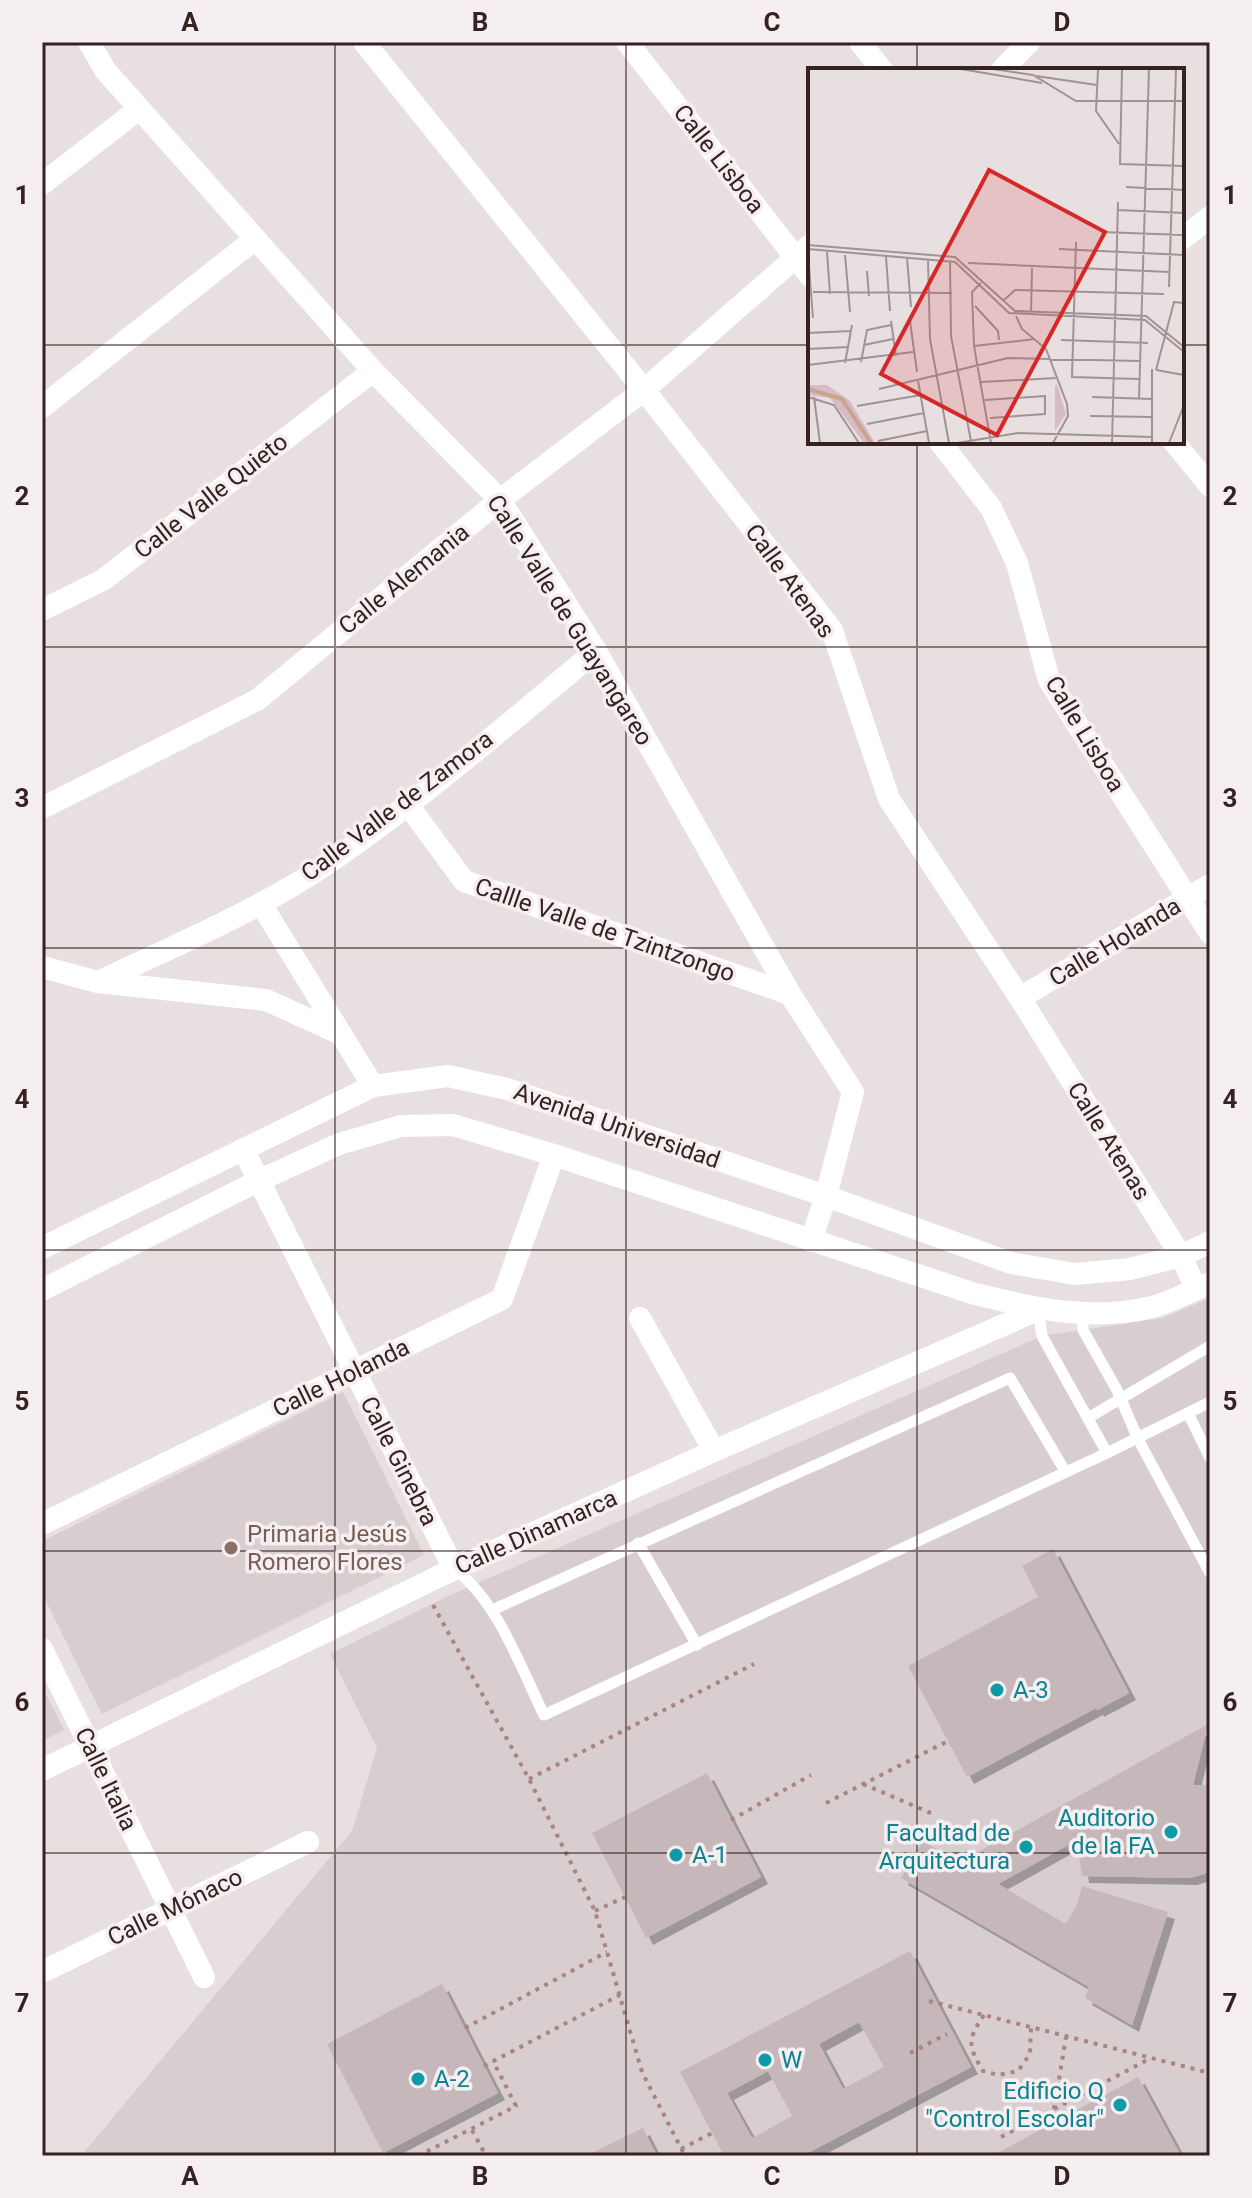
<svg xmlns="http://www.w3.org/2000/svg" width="1252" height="2198" viewBox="0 0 1252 2198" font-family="Roboto,sans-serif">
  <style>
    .built { fill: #d8ced0 }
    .building { fill: #c6b8ba; fill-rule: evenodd; filter: url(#shadow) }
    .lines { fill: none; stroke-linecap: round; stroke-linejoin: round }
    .path { stroke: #a98385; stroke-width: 4; stroke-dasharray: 4 6; stroke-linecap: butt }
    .service { stroke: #fff; stroke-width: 11 }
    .minor { stroke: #fff; stroke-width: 22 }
    .tertiary { stroke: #fff; stroke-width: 22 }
    .grid { fill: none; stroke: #372222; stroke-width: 2; stroke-opacity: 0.55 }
    .education-dot { fill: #8d6e63; stroke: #f6eff1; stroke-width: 3 }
    .culture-dot { fill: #0f9aa8; stroke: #f6eff1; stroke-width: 3 }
    .labels { text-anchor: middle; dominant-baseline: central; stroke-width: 7; stroke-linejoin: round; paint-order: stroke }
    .street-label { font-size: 24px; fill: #372222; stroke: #f6eff1 }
    .education-label { font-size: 24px; fill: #785e54; stroke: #f6eff1; text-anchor: start }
    .culture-label { font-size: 24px; fill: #0d838f; stroke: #f6eff1; text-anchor: start }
    .inset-river { fill: none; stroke: #c8a58d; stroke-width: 4 }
    .inset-road { fill: none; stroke: #a19395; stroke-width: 2 }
    .view { fill: #d62828; fill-opacity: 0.15; stroke: #d62828; stroke-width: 4 }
    .inset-edge { fill: none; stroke: #372222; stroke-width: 4 }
    .neatline { fill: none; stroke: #372222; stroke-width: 3 }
    .grid-label { font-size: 26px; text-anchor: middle; font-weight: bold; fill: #372222 }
  </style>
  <defs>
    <filter id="shadow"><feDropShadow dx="7" dy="7" stdDeviation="0" flood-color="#0004"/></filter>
  </defs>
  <rect width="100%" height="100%" fill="#e8dfe1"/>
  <g class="built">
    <path d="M1210 1298V2156H81L352 1831 377 1748 330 1654 444 1598 1042 1336 1163 1318Z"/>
    <path d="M343 1392 424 1555 102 1714 42 1593V1541Z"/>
    <path d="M42 1686 64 1730 42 1741Z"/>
  </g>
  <g class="building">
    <path d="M1053 1549 1129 1693 1097 1710 1096 1708 967 1777 908 1666 1038 1597 1022 1566Z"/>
    <path d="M1208 1724 1193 1785H1210V1872L1190 1878 1082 1876 1077 1840 998 1884 1066 1924 1077 1904 1082 1886 1168 1912 1132 2025 1085 1998 1089 1987 901 1878 923 1841 960 1862Z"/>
    <path d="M707 1773 761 1877 646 1938 592 1833Z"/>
    <path d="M910 1951 971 2067 802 2156H719L723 2154 680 2072ZM859 2022 884 2067 843 2089 819 2044ZM768 2071 792 2116 752 2138 727 2093Z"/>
    <path d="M442 1984 498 2093 383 2153 327 2044Z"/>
    <path d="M1138 2077 1181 2156H992Z"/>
    <path d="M643 2128 657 2156H586Z"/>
  </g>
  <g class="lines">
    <g class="path">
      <path d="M433 1605 529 1779 595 1911 642 2072 685 2156"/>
      <path d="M529 1779 754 1664"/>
      <path d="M863 1784 933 1814"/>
      <path d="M826 1803 948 1741"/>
      <path d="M731 1820 811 1775"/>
      <path d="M595 1911 625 1897"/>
      <path d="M929 2001 1210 2073"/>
      <path d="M984 2015C967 2040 968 2046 983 2071L998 2075 1018 2071 1030 2054 1031 2028"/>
      <path d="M465 2028 607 1952"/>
      <path d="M910 2053 947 2034"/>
      <path d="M484 2066 620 1995"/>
      <path d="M1054 2109 1066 2037"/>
      <path d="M472 2130 486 2156"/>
      <path d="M1001 2137 1151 2058"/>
      <path d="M681 2149 712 2133"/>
      <path d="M418 2156 516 2106 493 2061"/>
    </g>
    <g class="service">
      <path d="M1038 1310 1042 1336 1107 1453"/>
      <path d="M1083 1313V1330L1117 1390 1138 1439 1210 1573"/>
      <path d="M1188 1413 1210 1458"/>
      <path d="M1088 1418 1210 1346"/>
      <path d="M638 1543 697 1645"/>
      <path d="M455 1569C499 1604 520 1666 544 1715L1107 1453 1210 1402"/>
      <path d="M492 1610 1010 1378 1065 1471"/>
    </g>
    <g class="minor">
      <path d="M89 42 105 70 373 371 500 500 596 651 790 994 853 1092 826 1196 811 1241"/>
      <path d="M364 42 644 390 832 630 889 799 1020 998 1181 1256 1196 1289"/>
      <path d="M627 42 810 276"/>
      <path d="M860 42 882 70"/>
      <path d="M1002 70 1029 42"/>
      <path d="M42 184 139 109"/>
      <path d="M1182 239 1210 217"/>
      <path d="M42 407 255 239"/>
      <path d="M940 442 991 508 1017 563 1049 680 1210 933"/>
      <path d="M1174 442 1210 486"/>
      <path d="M42 610 103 580 373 371"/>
      <path d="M408 805 464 881 790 994"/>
      <path d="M42 808 257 700 500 500 644 390 810 245"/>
      <path d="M261 904 341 1034"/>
      <path d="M42 967 98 982 266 1000 341 1034 373 1086"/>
      <path d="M98 982C176 945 258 911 330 862 423 798 509 723 596 651"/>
      <path d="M1020 998 1210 885"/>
      <path d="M243 1149 454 1569"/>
      <path d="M640 1318 714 1451"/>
      <path d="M42 1524 502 1299 554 1155"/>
      <path d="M42 1649 204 1977"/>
      <path d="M42 1770 454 1569 714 1451 1038 1310"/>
      <path d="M42 1972 308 1842"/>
    </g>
    <g class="tertiary">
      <path d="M42 1248 373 1086 448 1076 507 1089 826 1196 1011 1263 1075 1274 1130 1269 1181 1256 1210 1242"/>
      <path d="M42 1290 258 1181 339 1144 401 1126 453 1125 554 1155 972 1293C1030 1308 1092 1322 1152 1307 1171 1302 1191 1291 1210 1283"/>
    </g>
  </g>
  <path class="grid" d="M335 42V2156M626 42V2156M917 42V70M42 345H810M1182 345H1210M917 442V2156M42 647H1210M42 948H1210M42 1250H1210M42 1551H1210M42 1853H1210"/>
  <circle class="education-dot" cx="231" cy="1548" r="8"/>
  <g class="culture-dot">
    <circle cx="997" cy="1690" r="8"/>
    <circle cx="1171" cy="1832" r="8"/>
    <circle cx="1026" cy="1847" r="8"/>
    <circle cx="676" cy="1855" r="8"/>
    <circle cx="765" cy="2060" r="8"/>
    <circle cx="418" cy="2079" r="8"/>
    <circle cx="1120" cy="2105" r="8"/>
  </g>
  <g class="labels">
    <g class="street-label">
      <text transform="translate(719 159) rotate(52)">Calle Lisboa</text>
      <text transform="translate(211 496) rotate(-38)">Calle Valle Quieto</text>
      <text transform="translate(404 579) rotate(-39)">Calle Alemania</text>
      <text transform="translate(790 581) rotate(54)">Calle Atenas</text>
      <text transform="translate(570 620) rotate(58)">Calle Valle de Guayangareo</text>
      <text transform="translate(1085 734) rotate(59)">Calle Lisboa</text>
      <text transform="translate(397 806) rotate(-37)">Calle Valle de Zamora</text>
      <text transform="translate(605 930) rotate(19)">Callle Valle de Tzintzongo</text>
      <text transform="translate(1115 942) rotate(-31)">Calle Holanda</text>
      <text transform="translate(617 1126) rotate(19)">Avenida Universidad</text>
      <text transform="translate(1109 1141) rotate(58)">Calle Atenas</text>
      <text transform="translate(341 1378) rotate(-26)">Calle Holanda</text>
      <text transform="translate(399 1461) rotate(63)">Calle Ginebra</text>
      <text transform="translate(536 1532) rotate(-24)">Calle Dinamarca</text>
      <text transform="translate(106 1779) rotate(64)">Calle Italia</text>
      <text transform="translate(175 1907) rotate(-26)">Calle Mónaco</text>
    </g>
    <g class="education-label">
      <text x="247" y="1534">Primaria Jesús<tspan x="247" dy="28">Romero Flores</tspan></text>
    </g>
    <g class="culture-label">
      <text x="1013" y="1690">A-3</text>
      <text x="1155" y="1818" text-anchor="end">Auditorio<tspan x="1155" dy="28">de la FA</tspan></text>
      <text x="1010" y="1833" text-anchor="end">Facultad de<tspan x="1010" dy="28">Arquitectura</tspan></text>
      <text x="692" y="1855">A-1</text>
      <text x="781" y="2060">W</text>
      <text x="434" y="2079">A-2</text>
      <text x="1104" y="2091" text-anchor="end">Edificio Q<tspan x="1104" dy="28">"Control Escolar"</tspan></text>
    </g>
  </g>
  <g transform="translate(808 68)">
    <rect width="376" height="376" fill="#e8dfe1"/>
    <path d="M249 316 258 346 247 363V318ZM0 317H19L42 333 67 375H56L22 330 0 327Z" fill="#d8bac8"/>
    <path class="inset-river" d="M0 321 34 331 63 375"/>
    <path class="inset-road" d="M153 1 234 15M185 1 225 7 268 33H376M290 1 288 43 311 76M314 1 312 96 376 98M228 8 289 17M318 119 376 122M310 142 376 145M293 164 376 167M268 174 264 309 331 311M0 177 147 189 207 243 338 248 376 279M0 181 147 194 201 245 337 252 376 284M251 181 376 187M19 184 22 226M0 186 5 250M37 187 42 244M78 189 82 243M99 190 103 239M120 192 122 271 141 375M142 194 143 268 163 373M160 195 361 204M59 203 61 228M173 215 164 224 166 278 183 375M361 219 368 1M5 224 144 225M195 233 207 222 356 226M167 238 190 263 191 272M223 245 224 200M208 248 214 261 238 281 259 336 260 348 245 375M83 253 88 288M102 253 109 304M0 265 43 263M253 272 340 275M56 277 85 271M166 278 227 271M0 281 40 279M53 294 59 262 83 257M37 295 44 257M0 297 105 284M348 302 366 234 376 235M348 302 376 307M110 313 121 375M173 314 248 310M71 321 200 290 331 293M0 329 26 337 51 375M6 329 12 375M284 329 344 331M331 330 341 1M177 332 237 328V346L182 350M49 338 113 327M282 348 344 349M59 356 116 345M70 373 119 363M149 375 210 365 344 369M304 375 310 134M344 375V301M361 375 376 337"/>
    <path class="view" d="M181 102 297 164 189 367 73 306Z"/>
    <rect width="376" height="376" class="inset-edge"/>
  </g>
  <rect width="1252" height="2198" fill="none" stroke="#f6eff1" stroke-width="88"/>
  <rect x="44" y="44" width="1164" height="2110" class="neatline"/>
  <g class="grid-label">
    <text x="190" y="31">A</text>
    <text x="480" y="31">B</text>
    <text x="772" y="31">C</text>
    <text x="1062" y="31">D</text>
    <text x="22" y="204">1</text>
    <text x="1230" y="204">1</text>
    <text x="22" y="505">2</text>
    <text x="1230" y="505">2</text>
    <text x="22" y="807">3</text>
    <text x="1230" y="807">3</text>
    <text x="22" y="1108">4</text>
    <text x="1230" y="1108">4</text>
    <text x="22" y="1410">5</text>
    <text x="1230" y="1410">5</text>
    <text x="22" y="1711">6</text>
    <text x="1230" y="1711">6</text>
    <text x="22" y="2012">7</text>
    <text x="1230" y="2012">7</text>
    <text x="190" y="2185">A</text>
    <text x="480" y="2185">B</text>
    <text x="772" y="2185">C</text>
    <text x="1062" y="2185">D</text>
  </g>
</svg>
